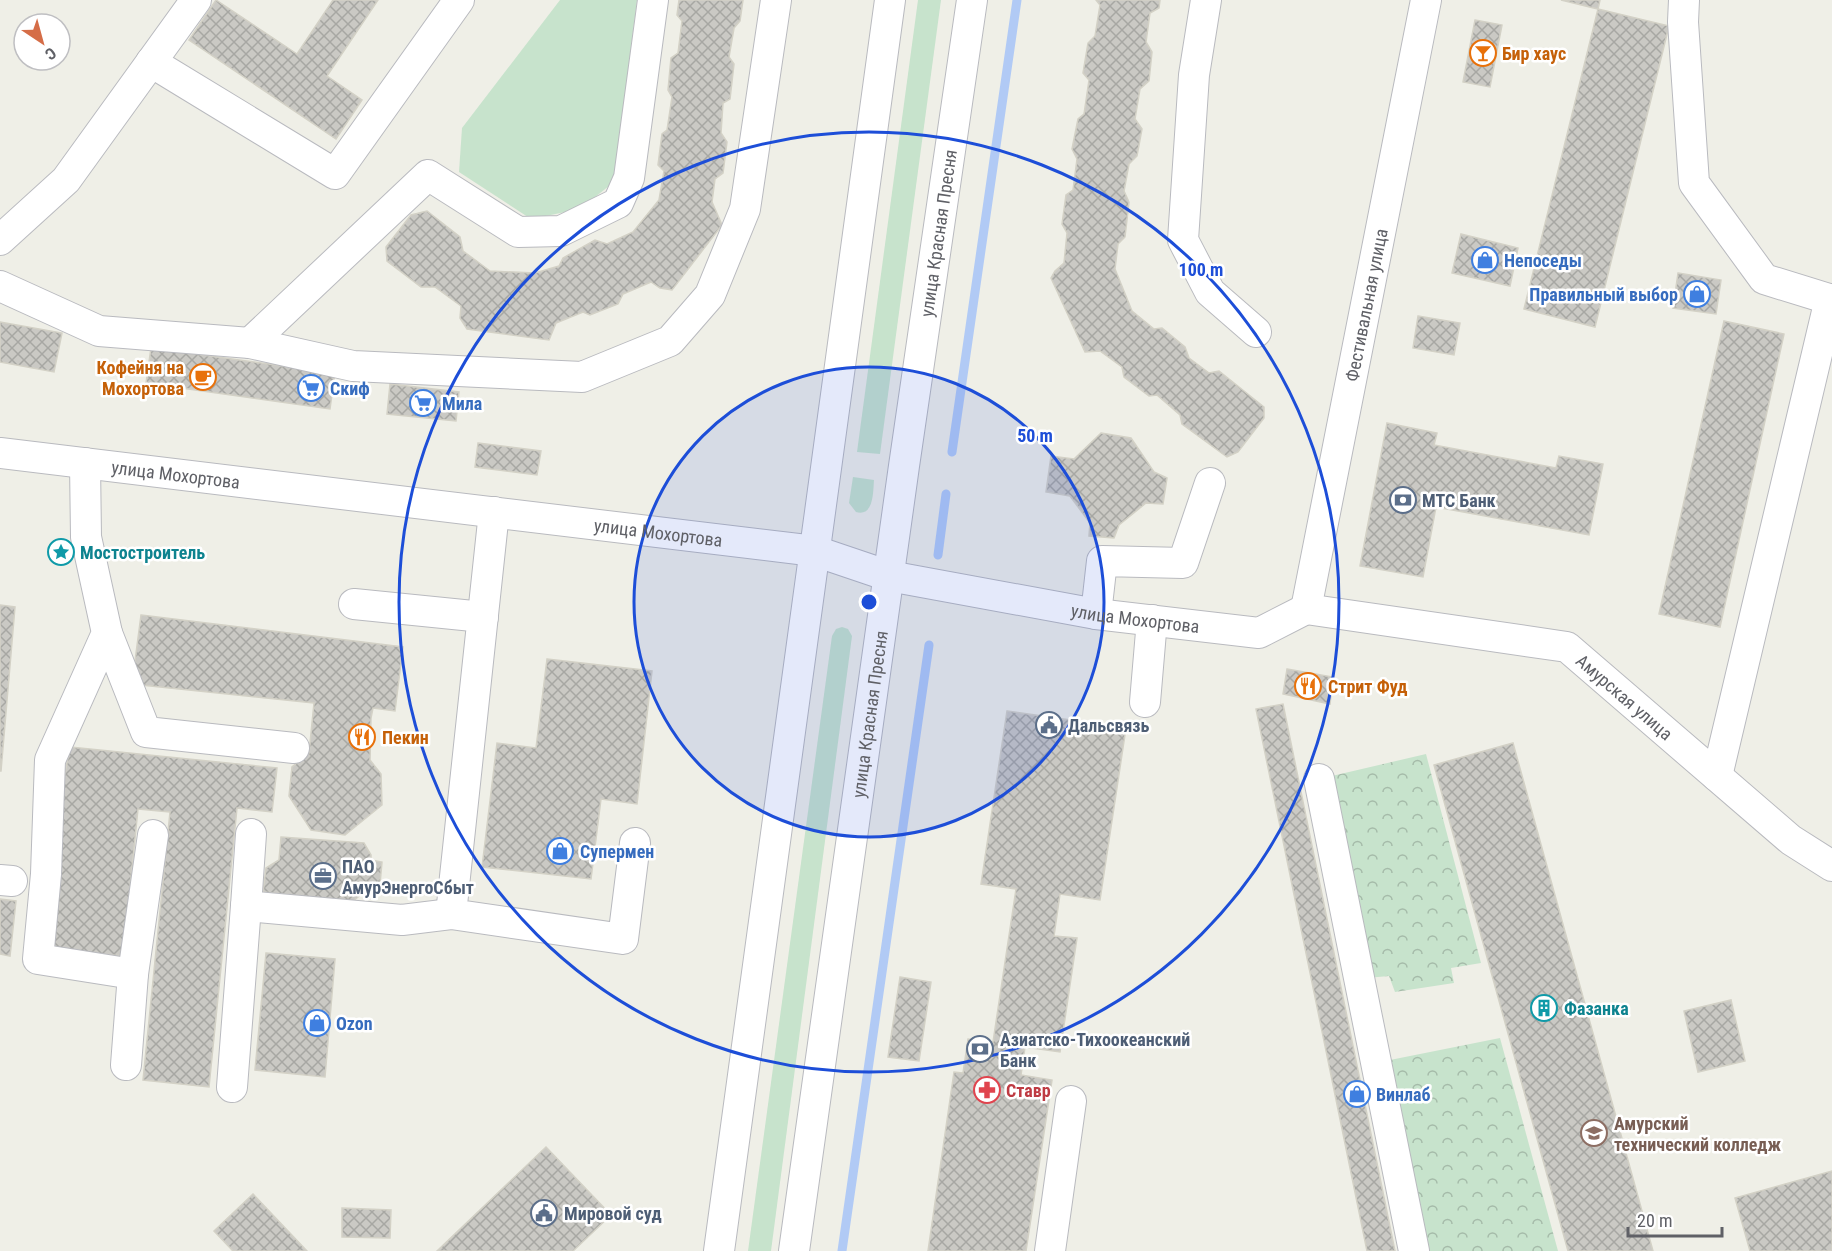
<svg xmlns="http://www.w3.org/2000/svg" width="1832" height="1251" viewBox="0 0 1832 1251" font-family="'Roboto Condensed',sans-serif">
  <style>
    .green { fill: #c7e3cc }
    .forest { fill: url(#forest-crowns) }
    .lines { fill: none; stroke-linecap: round; stroke-linejoin: round }
    .stream { stroke: #b1caf5; stroke-width: 9 }
    .building { fill: url(#building-cross-hatch); stroke: #d3d1c6; stroke-width: 1.5 }
    .minor-casing { stroke: #b9babf; stroke-width: 32 }
    .minor { stroke: #fff; stroke-width: 30 }
    .ring { fill: none; stroke: #1d4ed8; stroke-width: 3 }
    .labels { text-anchor: middle; dominant-baseline: central; stroke-width: 5; stroke-linejoin: round; paint-order: stroke }
    .food-label { font-size: 18px; font-weight: bold; fill: #c56008; stroke: #fff; text-anchor: start }
    .street-label { font-size: 18px; fill: #5f6066; stroke: #fff }
    .shop-label { font-size: 18px; font-weight: bold; fill: #366cbe; stroke: #fff; text-anchor: start }
    .service-label { font-size: 18px; font-weight: bold; fill: #4e5e75; stroke: #fff; text-anchor: start }
    .culture-label { font-size: 18px; font-weight: bold; fill: #0d838f; stroke: #fff; text-anchor: start }
    .health-label { font-size: 18px; font-weight: bold; fill: #be3a42; stroke: #fff; text-anchor: start }
    .education-label { font-size: 18px; font-weight: bold; fill: #785e54; stroke: #fff; text-anchor: start }
    .centre { fill: #1d4ed8; stroke: #fff; stroke-width: 3 }
    .ring-label { font-size: 18px; text-anchor: middle; font-weight: bold; fill: #1d4ed8; stroke: #fff; stroke-width: 5; stroke-linejoin: round; paint-order: stroke }
  </style>
  <defs>
    <pattern id="forest-crowns" width="20" height="18" patternUnits="userSpaceOnUse" patternTransform="scale(1.5)"><rect width="20" height="18" fill="#c7e3cc"/><path d="M2 6a3 3 0 1 1 6 0M12 15a3 3 0 1 1 6 0" fill="none" stroke="#a5bba9"/></pattern>
    <pattern id="building-cross-hatch" width="8" height="8" patternUnits="userSpaceOnUse" patternTransform="scale(1.5)"><rect width="8" height="8" fill="#cac9c4"/><path d="M0 0l8 8M0 8l8-8" fill="none" stroke="#a7a7a3"/></pattern>
  </defs>
  <rect width="100%" height="100%" fill="#efefe7"/>
  <g class="green">
    <path d="M560 0H637L614 182 580 209 531 219 459 172 462 128Z"/>
    <path d="M918 0H941L880 454 857 452Z"/>
    <path d="M853 477 874 480C873 492 874 517 856 512L849 503Z"/>
    <path d="M842 627 848 629 852 636 771 1251H748L832 636 836 629Z"/>
  </g>
  <g class="forest">
    <path d="M1426 754 1481 963 1451 968 1454 983 1395 992 1389 976 1367 978 1319 779Z"/>
    <path d="M1500 1038 1558 1251H1428L1385 1061Z"/>
  </g>
  <g class="lines">
    <g class="stream">
      <path d="M952 452 1017 0"/>
      <path d="M938 555 946 494"/>
      <path d="M842 1251 929 645"/>
    </g>
  </g>
  <g class="building">
    <path d="M216 0 297 54 333 0H378L327 76 362 100 336 139 189 40Z"/>
    <path d="M679 0H743L740 21 734 28 729 57 734 64 730 99 723 103 721 133 727 142 723 173 715 179 712 202 722 225 672 290 660 288 651 282 623 294 618 304 590 315 583 312 556 323 549 340 467 329 460 318 461 306 435 287H421L387 261 386 247 411 215 427 211 460 237 463 251 490 271 535 273 559 266 563 258 595 240 607 244 633 232 659 200 664 171 658 165 662 134 667 130 672 97 668 90 671 58 678 53 682 21 677 15Z"/>
    <path d="M1096 0H1160L1159 8 1150 13 1146 42 1152 52 1149 81 1140 89 1135 119 1142 129 1137 156 1129 164 1124 191 1129 202 1125 237 1118 244 1115 269 1132 311 1154 329 1162 328 1185 347 1189 358 1209 373 1219 371 1264 407V418L1238 452 1227 457 1182 424 1180 415 1157 395 1149 396 1124 377 1122 367 1100 351 1085 352 1051 278 1055 271 1064 263 1067 233 1062 224 1066 195 1073 190 1077 159 1072 149 1078 119 1084 114 1089 80 1083 73 1088 43 1095 36 1100 5Z"/>
    <path d="M1561 0H1600L1598 9Z"/>
    <path d="M1598 9 1669 26 1595 327 1524 309Z"/>
    <path d="M1475 20 1502 25 1490 87 1463 82Z"/>
    <path d="M1461 234 1518 248 1510 286 1452 273Z"/>
    <path d="M1678 273 1721 280 1716 314 1673 308Z"/>
    <path d="M1418 316 1460 323 1454 355 1413 348Z"/>
    <path d="M1724 321 1784 334 1720 627 1659 614Z"/>
    <path d="M0 322 62 333 54 372 0 362Z"/>
    <path d="M151 348 335 373 330 409 146 383Z"/>
    <path d="M390 384 459 392 456 421 387 414Z"/>
    <path d="M1387 423 1437 433 1434 445 1556 468 1559 456 1603 464 1589 535 1436 507 1423 577 1360 566Z"/>
    <path d="M1101 433 1131 438 1154 472 1167 478 1163 504 1146 503 1119 525 1114 538 1089 536 1090 523 1070 496 1046 492 1051 456 1074 459Z"/>
    <path d="M478 443 541 451 537 475 475 467Z"/>
    <path d="M0 605 15 607 1 771H0Z"/>
    <path d="M141 615 403 647 395 711 373 708 371 718 370 760 381 774 382 805 345 835 311 830 289 796 292 767 309 753 314 703 132 684Z"/>
    <path d="M547 659 652 671 637 804 601 799 591 879 482 867 497 743 536 748Z"/>
    <path d="M1287 669 1333 677 1330 704 1283 694Z"/>
    <path d="M1283 704 1395 1251H1367L1256 709Z"/>
    <path d="M1007 711 1126 728 1100 900 1060 894 1054 936 1077 938 1060 1052 1025 1047 1021 1075 1052 1080 1026 1251H928L954 1072 963 1073 968 1039 993 1042 1016 889 981 884Z"/>
    <path d="M1513 743 1653 1251H1568L1434 765Z"/>
    <path d="M70 747 277 768 272 812 237 808 209 1087 143 1080 170 812 138 809 123 956 50 949 46 874Z"/>
    <path d="M281 837 364 843 371 855V860L382 862 380 884 369 883 368 889 353 901 263 892 266 868 279 860Z"/>
    <path d="M0 899 16 901 10 956 0 954Z"/>
    <path d="M266 953 335 959 325 1077 255 1070Z"/>
    <path d="M900 977 931 982 919 1061 888 1057Z"/>
    <path d="M1731 1000 1745 1061 1698 1072 1684 1011Z"/>
    <path d="M546 1147 611 1215 573 1251H437Z"/>
    <path d="M1832 1171V1251H1750L1735 1198Z"/>
    <path d="M253 1194 307 1251H233L214 1231Z"/>
    <path d="M342 1208 391 1210 390 1238 342 1237Z"/>
  </g>
  <g class="lines">
    <defs>
      <g id="minor">
        <path d="M1206 0 1194 75 1183 240 1210 292 1256 332"/>
        <path d="M1684 0 1683 22 1694 183 1764 279 1832 300"/>
        <path d="M151 62 335 174 459 0"/>
        <path d="M0 240 66 180 196 0"/>
        <path d="M0 286 99 331 250 343 353 366 582 377 670 341 710 295 745 209 776 0"/>
        <path d="M250 343 428 175 518 232 561 231 618 203 629 178 653 0"/>
        <path id="s1" d="M0 453 815 551 889 576 1096 614 1259 633 1306 609"/>
        <path d="M85 463 86 537 107 633 50 760 46 874 38 959 133 974 153 835"/>
        <path d="M494 512 451 914 623 939 635 843"/>
        <path d="M354 604 483 617"/>
        <path id="s2" d="M1306 609 1426 0"/>
        <path id="s3" d="M1306 609 1567 647 1791 840 1832 866"/>
        <path d="M1096 614 1102 561 1183 563 1210 483"/>
        <path d="M107 633 146 732 294 748"/>
        <path d="M1145 702 1152 620"/>
        <path d="M1717 776 1830 299"/>
        <path d="M1319 779 1414 1251"/>
        <path d="M251 834 246 906 402 920 451 914"/>
        <path d="M0 880 12 881"/>
        <path d="M126 1065 133 974"/>
        <path d="M232 1087 246 906"/>
        <path d="M719 1251 890 0"/>
        <path id="s4" d="M794 1251 904 466 972 0"/>
        <path d="M1050 1251 1071 1101"/>
      </g>
    </defs>
    <use href="#minor" class="minor-casing"/>
    <use href="#minor" class="minor"/>
  </g>
  <circle cx="869" cy="602" r="235" fill="#1d4ed8" fill-opacity=".12"/>
  <g class="ring">
    <circle cx="869" cy="602" r="235"/>
    <circle cx="869" cy="602" r="470"/>
  </g>
  <defs>
    <symbol id="bar-ring" viewBox="-11 -11 22 22"><circle r="9.5" fill="#fff" stroke="#e8710a" stroke-width="1.5"/><path d="M-6-5H6L.8 .8V4.5H3.5V6h-7V4.5H-.8V.8Z" fill="#e8710a"/></symbol>
    <symbol id="shop-ring" viewBox="-11 -11 22 22"><circle r="9.5" fill="#fff" stroke="#3f7fe0" stroke-width="1.5"/><path d="M-5-2.5h2.3a2.7 3.5 0 0 1 5.4 0H5L5.5 6h-11ZM-1.5-2.5h3a1.5 2.3 0 0 0-3 0Z" fill="#3f7fe0"/></symbol>
    <symbol id="cafe-ring" viewBox="-11 -11 22 22"><circle r="9.5" fill="#fff" stroke="#e8710a" stroke-width="1.5"/><path d="M-5.5-4.5H6V0H3Q3 3.5 0 3.5H-2.5Q-5.5 3.5-5.5 0ZM3-3.2v2h1.7v-2ZM-6 4.5H4V6H-6Z" fill="#e8710a"/></symbol>
    <symbol id="supermarket-ring" viewBox="-11 -11 22 22"><circle r="9.5" fill="#fff" stroke="#3f7fe0" stroke-width="1.5"/><path d="M-6-5.5h2.5l.6 2H6L4.5 2H-2.5L-4.4-4H-6ZM-1.5 3.2a1.3 1.3 0 1 0 .1 0ZM3 3.2a1.3 1.3 0 1 0 .1 0Z" fill="#3f7fe0"/></symbol>
    <symbol id="bank-ring" viewBox="-11 -11 22 22"><circle r="9.5" fill="#fff" stroke="#5c6f8a" stroke-width="1.5"/><path d="M-6-4H6V4H-6ZM0-2.3a2.3 2.3 0 1 0 0 4.6a2.3 2.3 0 1 0 0-4.6Z" fill="#5c6f8a"/></symbol>
    <symbol id="sight-ring" viewBox="-11 -11 22 22"><circle r="9.5" fill="#fff" stroke="#0f9aa8" stroke-width="1.5"/><path d="M0-6L1.8-2.2L6-1.7L2.9 1.2L3.7 5.4L0 3.3L-3.7 5.4L-2.9 1.2L-6-1.7L-1.8-2.2Z" fill="#0f9aa8"/></symbol>
    <symbol id="restaurant-ring" viewBox="-11 -11 22 22"><circle r="9.5" fill="#fff" stroke="#e8710a" stroke-width="1.5"/><path d="M-5-6h1v4h1v-4h1v4h1v-4h1v5L-1.5 .5V6h-2V.5L-5-1ZM5-6V6H3V1.5H1.5Q1.5-4 5-6Z" fill="#e8710a"/></symbol>
    <symbol id="civic-ring" viewBox="-11 -11 22 22"><circle r="9.5" fill="#fff" stroke="#5c6f8a" stroke-width="1.5"/><path d="M-.6-6.5H3V-4.5H.6V-3L4-1V1h2V6H-6V1h2V-1L-.6-3ZM-1.2 2.5V6h2.4V2.5Z" fill="#5c6f8a"/></symbol>
    <symbol id="office-ring" viewBox="-11 -11 22 22"><circle r="9.5" fill="#fff" stroke="#5c6f8a" stroke-width="1.5"/><path d="M-6-3h4V-5.5h4V-3h4V5H-6ZM-1-4.5V-3h2v-1.5ZM-6 0V1H6V0Z" fill="#5c6f8a"/></symbol>
    <symbol id="building-ring" viewBox="-11 -11 22 22"><circle r="9.5" fill="#fff" stroke="#0f9aa8" stroke-width="1.5"/><path d="M-4-6H4V6H1V3H-1V6H-4ZM-2.5-4.3h1.7v1.8h-1.7ZM.8-4.3h1.7v1.8H.8ZM-2.5-1h1.7V.8h-1.7ZM.8-1h1.7V.8H.8Z" fill="#0f9aa8"/></symbol>
    <symbol id="pharmacy-ring" viewBox="-11 -11 22 22"><circle r="9.5" fill="#fff" stroke="#e0444e" stroke-width="1.5"/><path d="M-2-6h4v4h4v4h-4v4h-4v-4h-4v-4h4Z" fill="#e0444e"/></symbol>
    <symbol id="university-ring" viewBox="-11 -11 22 22"><circle r="9.5" fill="#fff" stroke="#8d6e63" stroke-width="1.5"/><path d="M0-5L7-2L0 1L-7-2ZM-4 1L0 2.5L4 1V4Q0 6-4 4Z" fill="#8d6e63"/></symbol>
  </defs>
  <g fill-rule="evenodd">
    <use href="#bar-ring" x="1468" y="38" width="30" height="30"/>
    <use href="#shop-ring" x="1470" y="245" width="30" height="30"/>
    <use href="#shop-ring" x="1682" y="279" width="30" height="30"/>
    <use href="#cafe-ring" x="188" y="362" width="30" height="30"/>
    <use href="#supermarket-ring" x="296" y="373" width="30" height="30"/>
    <use href="#supermarket-ring" x="408" y="388" width="30" height="30"/>
    <use href="#bank-ring" x="1388" y="485" width="30" height="30"/>
    <use href="#sight-ring" x="46" y="537" width="30" height="30"/>
    <use href="#restaurant-ring" x="1293" y="671" width="30" height="30"/>
    <use href="#civic-ring" x="1034" y="710" width="30" height="30"/>
    <use href="#restaurant-ring" x="347" y="722" width="30" height="30"/>
    <use href="#shop-ring" x="545" y="836" width="30" height="30"/>
    <use href="#office-ring" x="308" y="861" width="30" height="30"/>
    <use href="#building-ring" x="1529" y="993" width="30" height="30"/>
    <use href="#shop-ring" x="302" y="1008" width="30" height="30"/>
    <use href="#bank-ring" x="965" y="1034" width="30" height="30"/>
    <use href="#pharmacy-ring" x="972" y="1075" width="30" height="30"/>
    <use href="#shop-ring" x="1342" y="1079" width="30" height="30"/>
    <use href="#university-ring" x="1579" y="1118" width="30" height="30"/>
    <use href="#civic-ring" x="529" y="1198" width="30" height="30"/>
  </g>
  <g class="labels">
    <g class="food-label">
      <text x="1502" y="53">Бир хаус</text>
      <text x="184" y="367" text-anchor="end">Кофейня на<tspan x="184" dy="21">Мохортова</tspan></text>
      <text x="1328" y="686">Стрит Фуд</text>
      <text x="382" y="737">Пекин</text>
    </g>
    <g class="street-label">
      <text stroke="none"><textPath href="#s4" startOffset="1028">улица Красная Пресня</textPath></text>
      <text stroke="none"><textPath href="#s2" startOffset="310">Фестивальная улица</textPath></text>
      <text stroke="none"><textPath href="#s1" startOffset="177">улица Мохортова</textPath></text>
      <text stroke="none"><textPath href="#s1" startOffset="663">улица Мохортова</textPath></text>
      <text stroke="none"><textPath href="#s1" startOffset="1149">улица Мохортова</textPath></text>
      <text stroke="none"><textPath href="#s3" startOffset="340">Амурская улица</textPath></text>
      <text stroke="none"><textPath href="#s4" startOffset="542">улица Красная Пресня</textPath></text>
    </g>
    <g class="shop-label">
      <text x="1504" y="260">Непоседы</text>
      <text x="1678" y="294" text-anchor="end">Правильный выбор</text>
      <text x="330" y="388">Скиф</text>
      <text x="442" y="403">Мила</text>
      <text x="580" y="851">Cупермен</text>
      <text x="336" y="1023">Ozon</text>
      <text x="1376" y="1094">Винлаб</text>
    </g>
    <g class="service-label">
      <text x="1422" y="500">МТС Банк</text>
      <text x="1068" y="725">Дальсвязь</text>
      <text x="342" y="866">ПАО<tspan x="342" dy="21">АмурЭнергоСбыт</tspan></text>
      <text x="1000" y="1039">Азиатско-Тихоокеанский<tspan x="1000" dy="21">Банк</tspan></text>
      <text x="564" y="1213">Мировой суд</text>
    </g>
    <g class="culture-label">
      <text x="80" y="552">Мостостроитель</text>
      <text x="1564" y="1008">Фазанка</text>
    </g>
    <g class="health-label">
      <text x="1006" y="1090">Ставр</text>
    </g>
    <g class="education-label">
      <text x="1614" y="1123">Амурский<tspan x="1614" dy="21">технический колледж</tspan></text>
    </g>
  </g>
  <circle cx="869" cy="602" r="9" class="centre"/>
  <g class="ring-label">
    <text x="1201" y="276">100 m</text>
    <text x="1035" y="442">50 m</text>
  </g>
  <g transform="translate(42 42) rotate(144)"><circle r="28" fill="#ffffff" stroke="#bfbfc2" stroke-width="1.5"/>
  <path d="M0-4.5L10 22L0 15L-10 22Z" fill="#d56d47"/>
  <text y="-9" font-size="16" font-weight="bold" text-anchor="middle" fill="#5f6066">С</text>
  </g>
  <path d="M1628 1227v9h94v-9" fill="none" stroke="#5f6066" stroke-width="3"/>
  <text x="1637" y="1227" font-size="18" fill="#5f6066" stroke="#ffffff" stroke-width="4.5" paint-order="stroke">20 m</text>
</svg>
